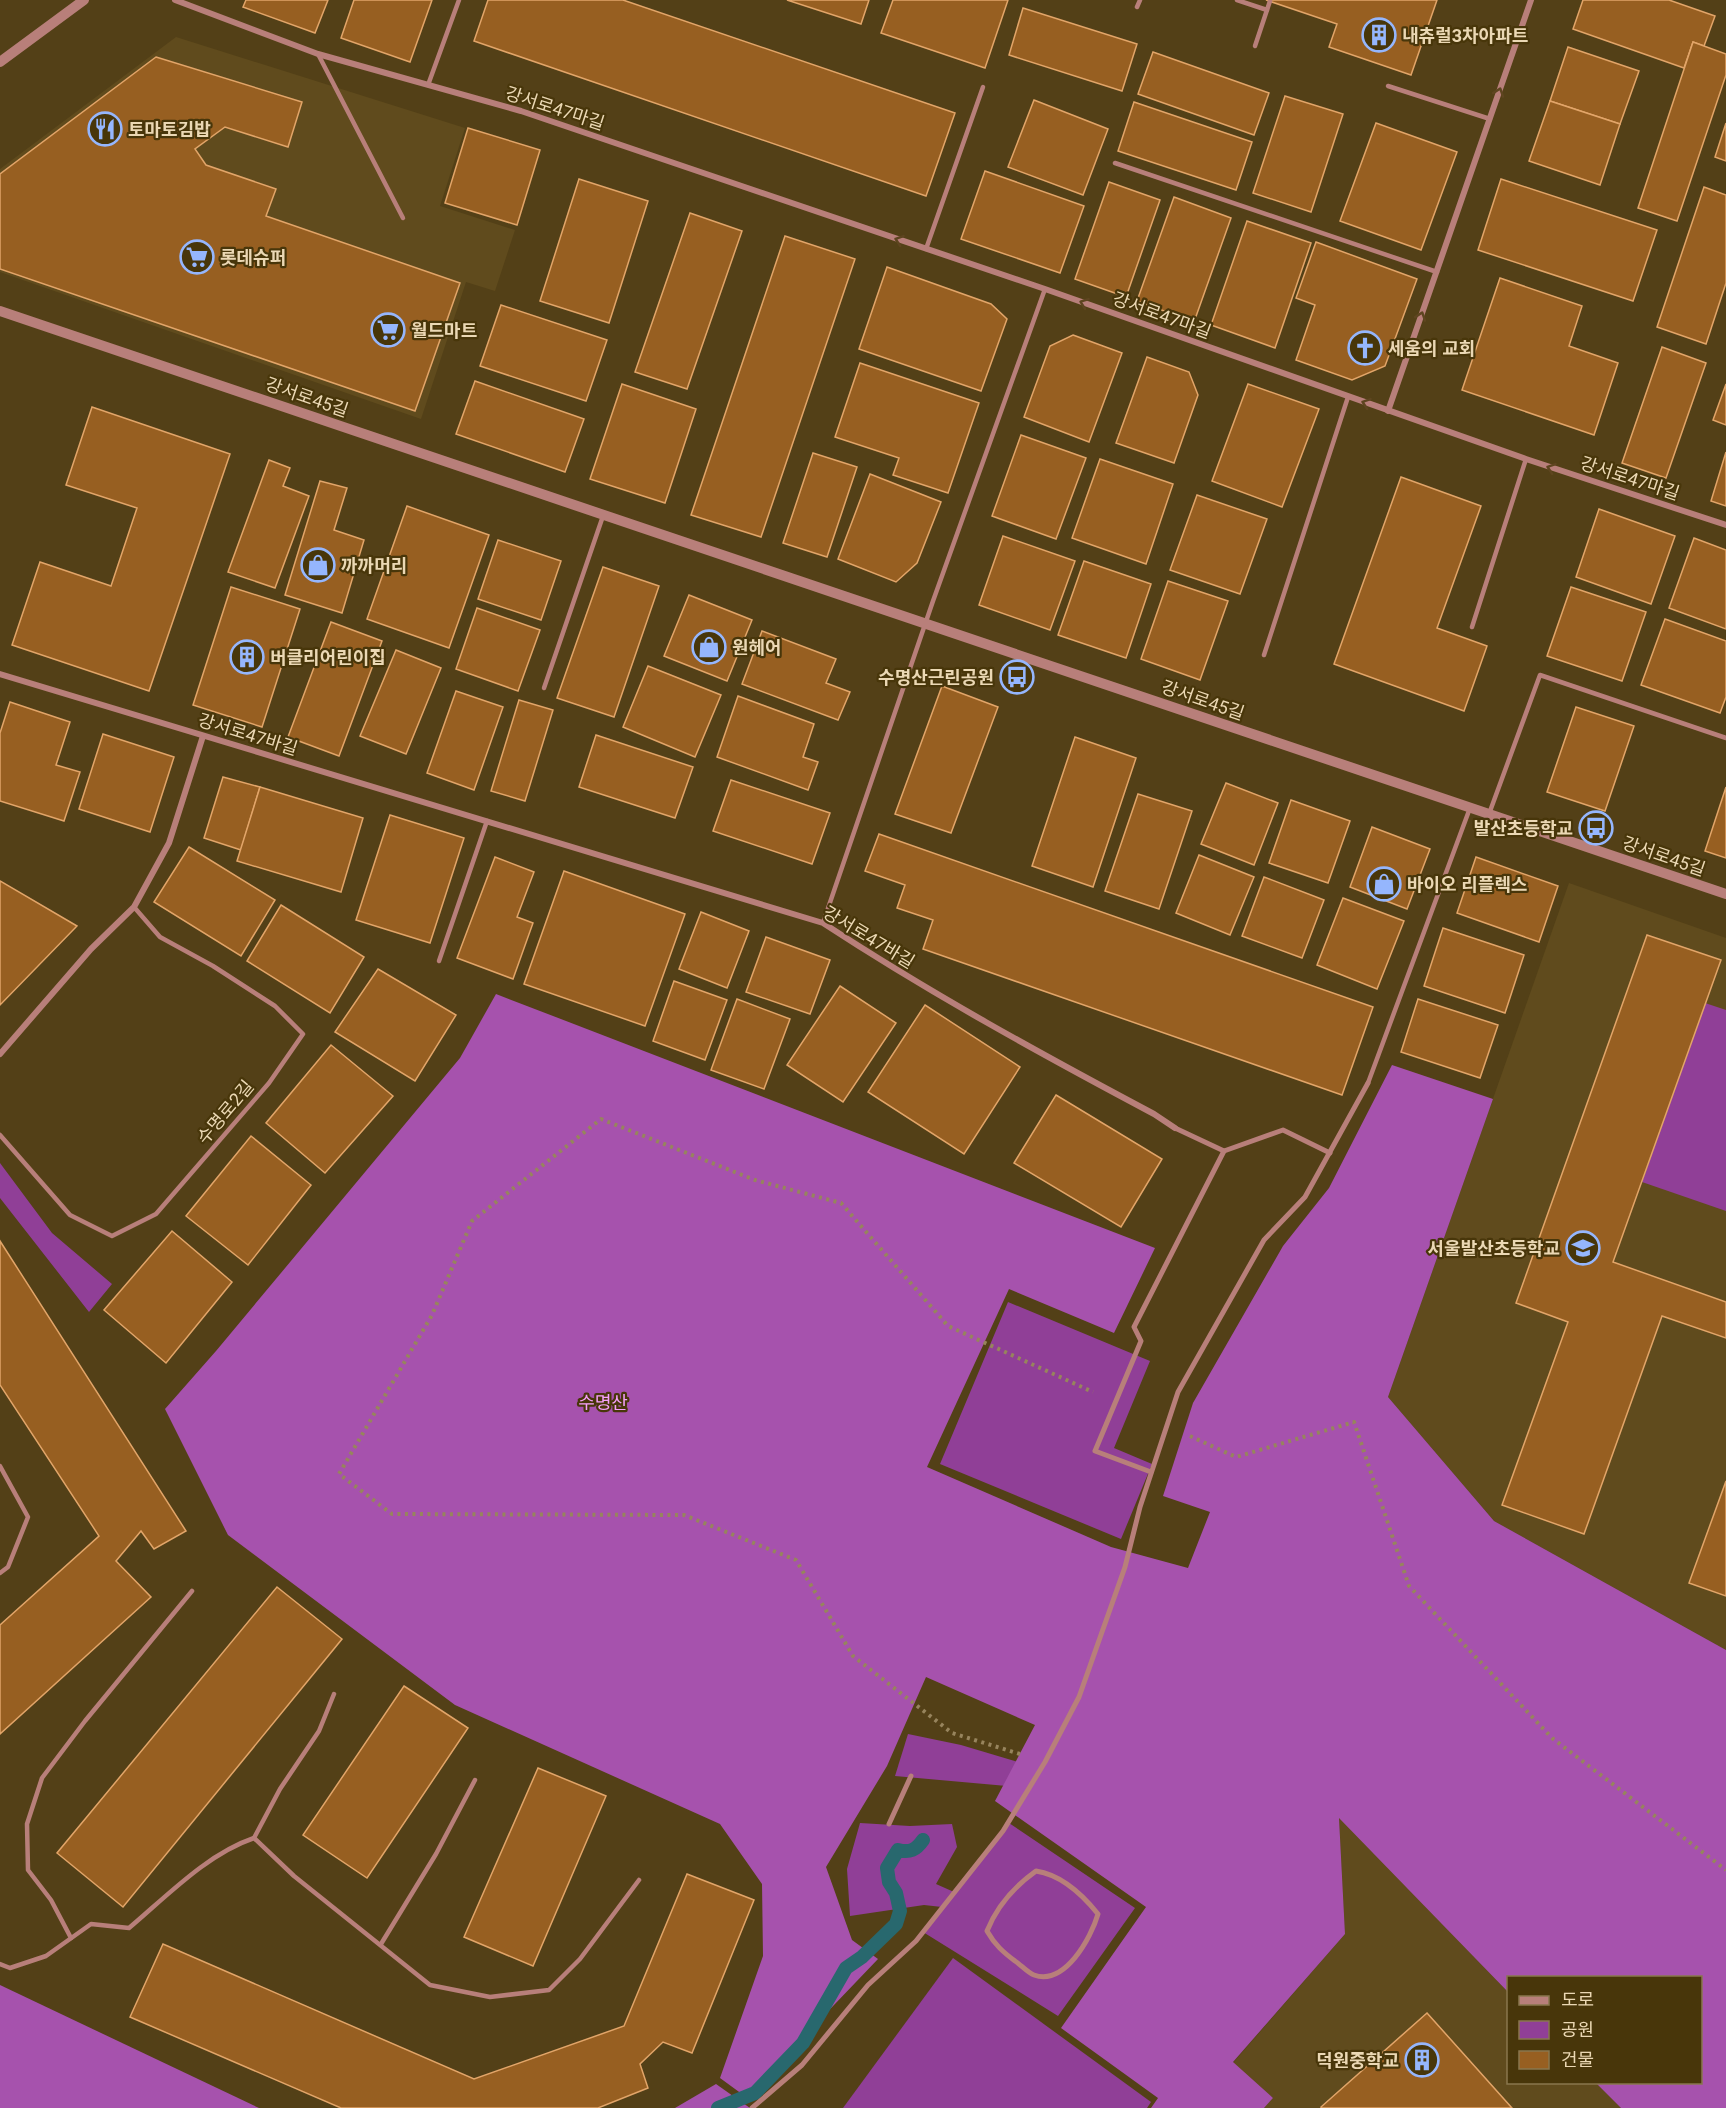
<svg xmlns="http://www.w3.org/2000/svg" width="1726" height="2108" viewBox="0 0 1726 2108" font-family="Roboto,'Noto Sans KR',sans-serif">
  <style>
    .built { fill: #604b1d }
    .green { fill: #903f97 }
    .forest { fill: #a652ad }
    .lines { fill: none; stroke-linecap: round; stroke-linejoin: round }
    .stream { stroke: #28686e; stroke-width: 14 }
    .building { fill: #975f21; stroke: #e2a569; stroke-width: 1.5 }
    .path { stroke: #97845d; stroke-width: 4; stroke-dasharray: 3 4.5; stroke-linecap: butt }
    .service { stroke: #b87f7a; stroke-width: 4.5 }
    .pedestrian { stroke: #b87f7a; stroke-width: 5 }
    .minor { stroke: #b87f7a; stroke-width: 6 }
    .tertiary { stroke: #b87f7a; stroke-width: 10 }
    .oneway { stroke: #5e4520 }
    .labels { text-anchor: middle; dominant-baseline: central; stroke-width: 4.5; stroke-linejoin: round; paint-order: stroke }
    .poi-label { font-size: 18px; font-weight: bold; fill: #ebd8b4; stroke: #48360a; text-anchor: start }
    .street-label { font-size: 18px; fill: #ebd8b4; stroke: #48360a }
    .park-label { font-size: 18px; fill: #f6a1fc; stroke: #48360a }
  </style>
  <rect width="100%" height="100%" fill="#534017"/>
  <g class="built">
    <path d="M176 37 465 128 440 206 515 230 495 291 466 282 421 419 0 272V169Z"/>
    <path d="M1569 883 1726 938V1650L1494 1521 1388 1397Z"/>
    <path d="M1339 1817 1508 1992V2082L1596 2083 1621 2108H1264L1273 2098 1233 2063 1345 1934Z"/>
  </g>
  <g class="green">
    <path d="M1705 1003 1726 1010V1211L1642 1182Z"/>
    <path d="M0 1163 52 1233 112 1284 89 1312 0 1198Z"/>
    <path d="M1008 1302 1150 1361 1114 1448 1152 1464 1121 1539 940 1464Z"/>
    <path d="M908 1734 961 1745 1041 1769 1029 1788 895 1776Z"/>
    <path d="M860 1823 910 1826 952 1824 957 1847 936 1884 954 1892 1009 1823 1135 1908 1058 2016 923 1932 942 1907 924 1905 850 1916 847 1869Z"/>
    <path d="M953 1958 1151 2102 1147 2108H843Z"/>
  </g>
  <g class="forest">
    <path d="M496 994 1155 1248 1114 1333 1009 1289 927 1467 1111 1547 1188 1568 1210 1512 1163 1496 1193 1403 1283 1246 1329 1188 1392 1065 1493 1099 1388 1397 1494 1521 1726 1650V2108H1621L1596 2083 1700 2082V1978H1508V1992L1339 1818 1345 1934 1233 2062 1273 2098 1264 2108H1151L1158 2098 1061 2028 1146 1907 995 1801 1035 1725 926 1677 887 1766 826 1867 852 1940 878 1959 746 2097 720 2078 763 1956 762 1884 720 1824 455 1705 228 1535 165 1409 216 1351 460 1058Z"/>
    <path d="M0 1985 259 2108H0Z"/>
    <path d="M716 2084 750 2108H675Z"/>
  </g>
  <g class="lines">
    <path class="stream" d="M718 2108 755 2093 803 2043 846 1968 862 1957 896 1924 900 1911 896 1893 889 1882 887 1868 898 1850C910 1853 916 1850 923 1840"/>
  </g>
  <g class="building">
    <path d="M246 0H328L315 33 243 7Z"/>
    <path d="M354 0H432L410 62 341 38Z"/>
    <path d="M488 0H623L955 113 926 196 474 41Z"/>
    <path d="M787 0H869L861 24Z"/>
    <path d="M893 0H1008L985 68 881 33Z"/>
    <path d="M1266 0H1437L1411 75 1329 47 1337 24Z"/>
    <path d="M1583 0H1669L1715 16 1704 46 1693 42 1684 68 1573 29Z"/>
    <path d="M1023 8 1137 44 1122 91 1009 55Z"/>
    <path d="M1693 42 1726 54V75L1677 221 1638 208Z"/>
    <path d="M1568 47 1639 71 1620 124 1550 101Z"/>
    <path d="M1153 52 1269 93 1254 135 1138 94Z"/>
    <path d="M156 57 302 102 288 147 225 127 195 149 206 165 276 189 266 216 460 283 415 411 0 269V174Z"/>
    <path d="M1285 96 1343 114 1311 212 1253 193Z"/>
    <path d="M1034 100 1108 129 1083 195 1008 167Z"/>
    <path d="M1550 101 1620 124 1600 185 1529 161Z"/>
    <path d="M1134 102 1252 142 1236 190 1118 151Z"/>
    <path d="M1376 123 1457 152 1421 250 1340 221Z"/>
    <path d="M1726 123V161L1715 157Z"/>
    <path d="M468 128 540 150 517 225 445 203Z"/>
    <path d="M985 171 1084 206 1060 273 961 239Z"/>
    <path d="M579 179 648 201 609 323 540 301Z"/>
    <path d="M1501 179 1657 230 1633 301 1478 250Z"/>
    <path d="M1109 182 1160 200 1126 297 1075 279Z"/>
    <path d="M1704 187 1726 195V283L1706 344 1657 327Z"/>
    <path d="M1174 197 1231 218 1194 322 1137 301Z"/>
    <path d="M690 213 742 231 687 389 635 372Z"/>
    <path d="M1247 221 1311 243 1275 348 1211 325Z"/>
    <path d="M785 236 855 259 761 537 691 515Z"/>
    <path d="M1316 242 1417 279 1385 366 1352 380 1296 360 1315 305 1296 298Z"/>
    <path d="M887 267 991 304 1007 319 981 391 859 349Z"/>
    <path d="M1500 278 1582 306 1569 346 1618 363 1594 435 1462 390Z"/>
    <path d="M501 305 607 340 586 401 480 366Z"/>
    <path d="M1073 335 1122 353 1089 442 1024 417 1050 346Z"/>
    <path d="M1662 347 1706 363 1666 478 1622 463Z"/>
    <path d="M1147 357 1189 372 1198 395 1174 463 1116 443Z"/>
    <path d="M860 363 979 403 948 493 893 475 899 458 835 437Z"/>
    <path d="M475 381 584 419 565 472 456 434Z"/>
    <path d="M622 384 696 409 665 503 590 479Z"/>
    <path d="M1248 384 1319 409 1282 507 1212 481Z"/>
    <path d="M1726 384V425L1713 420Z"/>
    <path d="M92 407 230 454 149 691 12 645 40 562 111 586 137 508 66 485Z"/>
    <path d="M1021 435 1086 458 1056 539 992 516Z"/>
    <path d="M1726 452V506L1711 501Z"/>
    <path d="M813 453 857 467 827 557 783 543Z"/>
    <path d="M1100 459 1173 484 1146 564 1072 538Z"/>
    <path d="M269 460 290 468 283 486 309 496 275 588 228 572Z"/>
    <path d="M870 474 941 502 917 563 896 582 838 559Z"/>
    <path d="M1401 477 1481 506 1437 628 1487 646 1464 711 1334 664Z"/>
    <path d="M320 481 347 488 334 530 364 540 342 613 285 595Z"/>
    <path d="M1197 495 1267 519 1240 594 1170 570Z"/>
    <path d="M407 506 489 535 449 648 367 619Z"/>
    <path d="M1599 509 1675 536 1651 604 1576 577Z"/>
    <path d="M1003 536 1075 561 1050 630 979 605Z"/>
    <path d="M1694 538 1726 550V629L1669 608Z"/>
    <path d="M498 540 561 561 541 620 478 599Z"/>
    <path d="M1084 561 1151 584 1126 658 1058 635Z"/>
    <path d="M603 567 659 586 614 717 557 698Z"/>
    <path d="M1168 581 1228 601 1200 680 1141 659Z"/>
    <path d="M231 587 300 609 262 727 193 705Z"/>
    <path d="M1571 587 1646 612 1622 681 1547 656Z"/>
    <path d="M689 595 752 620 727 681 664 656Z"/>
    <path d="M477 608 540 630 518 691 456 669Z"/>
    <path d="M1665 619 1726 641V697L1720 713 1641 685Z"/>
    <path d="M331 622 382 641 339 756 288 737Z"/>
    <path d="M762 631 836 659 826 683 850 692 838 720 742 684Z"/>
    <path d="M396 650 441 668 406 754 360 736Z"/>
    <path d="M648 666 721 695 695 757 623 727Z"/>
    <path d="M942 686 998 707 951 833 895 814Z"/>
    <path d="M456 691 503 707 474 790 427 773Z"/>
    <path d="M738 696 814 724 803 757 818 762 808 790 717 757Z"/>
    <path d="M519 700 553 710 525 801 491 791Z"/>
    <path d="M10 702 70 722 56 765 80 772 64 821 0 801V733Z"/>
    <path d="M1576 707 1634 726 1605 811 1547 792Z"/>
    <path d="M103 734 174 757 150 832 79 809Z"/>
    <path d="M596 735 693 767 675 818 579 787Z"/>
    <path d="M1075 737 1136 758 1093 887 1032 866Z"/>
    <path d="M223 777 260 787 241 850 204 838Z"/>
    <path d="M731 780 830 813 812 864 713 831Z"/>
    <path d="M1226 783 1278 803 1254 865 1201 844Z"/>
    <path d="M260 787 363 818 341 892 237 861Z"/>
    <path d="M1726 787V858L1705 851Z"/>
    <path d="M1138 794 1192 811 1159 909 1105 891Z"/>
    <path d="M1291 800 1350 821 1328 883 1269 863Z"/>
    <path d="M390 815 464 838 430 943 356 920Z"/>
    <path d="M1372 827 1430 849 1407 909 1350 887Z"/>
    <path d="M879 834 1373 1007 1342 1095 923 949 933 920 897 908 905 885 865 871Z"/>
    <path d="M189 847 275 900 241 956 154 902Z"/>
    <path d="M1199 855 1254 877 1230 935 1176 913Z"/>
    <path d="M495 857 534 872 517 917 533 923 513 979 457 958Z"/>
    <path d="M1476 857 1558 886 1539 942 1457 913Z"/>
    <path d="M564 871 685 914 645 1026 524 984Z"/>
    <path d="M1264 877 1324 900 1302 958 1242 936Z"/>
    <path d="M0 881 77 926 0 1005Z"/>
    <path d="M1343 898 1404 921 1377 989 1317 965Z"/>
    <path d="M281 905 364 957 330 1013 247 961Z"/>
    <path d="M701 912 749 931 727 988 679 969Z"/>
    <path d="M1443 928 1524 955 1505 1013 1424 986Z"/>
    <path d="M1647 935 1721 960 1613 1262 1726 1302V1338L1662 1316 1584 1534 1502 1505 1568 1322 1516 1303Z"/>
    <path d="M766 937 830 960 810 1014 746 992Z"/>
    <path d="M378 969 456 1015 415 1081 335 1032Z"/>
    <path d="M674 981 727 1000 705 1060 653 1041Z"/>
    <path d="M840 986 896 1023 843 1102 787 1065Z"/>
    <path d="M737 999 790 1019 764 1089 711 1070Z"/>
    <path d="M1418 999 1498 1025 1480 1078 1401 1052Z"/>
    <path d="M925 1005 1020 1067 964 1154 868 1092Z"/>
    <path d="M331 1045 393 1096 325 1173 266 1123Z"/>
    <path d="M1056 1095 1162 1159 1121 1227 1014 1163Z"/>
    <path d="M251 1136 311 1185 248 1265 186 1216Z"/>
    <path d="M172 1231 232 1282 166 1363 104 1310Z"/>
    <path d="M0 1241 186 1531 154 1549 141 1531 116 1561 151 1597 0 1734V1625L99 1536 0 1385Z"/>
    <path d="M1726 1481V1596L1689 1583Z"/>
    <path d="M277 1587 342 1639 123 1907 57 1853Z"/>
    <path d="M404 1686 468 1728 367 1878 303 1835Z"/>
    <path d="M538 1768 606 1796 533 1966 464 1937Z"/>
    <path d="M687 1874 754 1900 692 2053 663 2042 640 2064 648 2088 598 2108H341L130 2017 163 1944 474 2079 624 2026Z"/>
    <path d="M1427 2013 1512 2108H1321V2107Z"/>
  </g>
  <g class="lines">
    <g class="path">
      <path d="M1190 1436 1236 1457 1354 1422 1409 1586 1552 1738 1726 1870"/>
      <path d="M1020 1754 952 1733 853 1656 796 1560 684 1515 392 1514 339 1474 432 1315 472 1221 601 1119 755 1180 841 1203 948 1326 1093 1392"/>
    </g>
    <g class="service">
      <path d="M1237 0 1267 10 1270 1"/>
      <path d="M1137 7 1140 0"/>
      <path d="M1255 46 1267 10"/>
      <path d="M318 54 403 218"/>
      <path d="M428 85 459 0"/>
      <path d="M1388 86 1490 119"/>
      <path d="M1115 163 1437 272"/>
      <path d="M926 249 983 87"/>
      <path d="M1472 627 1526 459"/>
      <path d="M1264 655 1348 397"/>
      <path d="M544 688 603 516"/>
      <path d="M1489 814 1540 675 1726 738"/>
      <path d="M823 923 933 601 1045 289"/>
      <path d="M439 961 487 821"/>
      <path d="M1368 1083 1470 808"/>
      <path d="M0 1135 70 1215 112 1236 156 1214 269 1083 303 1034 275 1006 213 966 160 937 134 907"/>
      <path d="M0 1466 28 1517 8 1567 0 1573"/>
      <path d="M254 1838 280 1789 319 1731 334 1694"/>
      <path d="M71 1938 51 1900 28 1870 27 1824 42 1778 85 1721 192 1591"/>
      <path d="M381 1944 436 1854 475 1780"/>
      <path d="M0 1964 10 1968 46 1956 91 1924 129 1928C167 1896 207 1854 254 1838L294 1876 430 1985 490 1997 549 1990 580 1959 639 1880"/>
    </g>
    <g class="pedestrian">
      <path d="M1175 1128 1224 1151 1283 1130 1330 1153"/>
      <path d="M1151 1472 1095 1451 1141 1341 1134 1327 1224 1151"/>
      <path d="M889 1824 911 1776"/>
      <path d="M1036 1871C1062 1875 1082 1894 1098 1914 1091 1938 1065 1986 1034 1975 1028 1973 1021 1965 1015 1961 1003 1952 995 1945 987 1931 997 1906 1015 1886 1036 1871Z"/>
      <path d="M752 2108 802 2065 868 1985 916 1941 1003 1831 1045 1762 1079 1697 1125 1567 1140 1507 1178 1392 1264 1240 1305 1197 1368 1083"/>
    </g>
    <g class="minor">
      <path d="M175 0 318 54 521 111 1045 289 1526 459 1726 525"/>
      <path d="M1388 411 1531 0"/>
      <path d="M0 674 823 923C930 993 1041 1054 1154 1114L1175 1128"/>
      <path d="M0 1054 91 949 134 907 169 843 203 736"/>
    </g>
    <g class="tertiary">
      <path d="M0 62 84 0"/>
      <path d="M0 311 1726 894"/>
    </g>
  </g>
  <defs><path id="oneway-chevron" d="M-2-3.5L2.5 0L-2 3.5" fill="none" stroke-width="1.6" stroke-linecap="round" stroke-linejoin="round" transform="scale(1.5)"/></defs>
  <g class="oneway">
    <use href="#oneway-chevron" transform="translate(1499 92) rotate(-71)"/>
    <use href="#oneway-chevron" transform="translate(899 240) rotate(-161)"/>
    <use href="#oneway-chevron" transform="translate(1084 303) rotate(-160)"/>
    <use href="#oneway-chevron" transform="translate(1421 316) rotate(-71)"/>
    <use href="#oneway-chevron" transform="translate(1366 403) rotate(-161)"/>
    <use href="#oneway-chevron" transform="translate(1551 468) rotate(-161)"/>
  </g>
  <defs>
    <symbol id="building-ring" viewBox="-11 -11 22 22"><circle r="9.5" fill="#48360a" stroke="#95b6fd" stroke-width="1.5"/><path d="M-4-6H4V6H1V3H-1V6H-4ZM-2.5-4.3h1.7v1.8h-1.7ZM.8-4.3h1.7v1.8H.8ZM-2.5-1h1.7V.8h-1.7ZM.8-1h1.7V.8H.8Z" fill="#95b6fd"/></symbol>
    <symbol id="restaurant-ring" viewBox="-11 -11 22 22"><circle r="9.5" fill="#48360a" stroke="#95b6fd" stroke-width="1.5"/><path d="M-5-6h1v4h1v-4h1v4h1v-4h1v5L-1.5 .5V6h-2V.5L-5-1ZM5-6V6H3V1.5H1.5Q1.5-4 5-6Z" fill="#95b6fd"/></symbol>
    <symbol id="supermarket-ring" viewBox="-11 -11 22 22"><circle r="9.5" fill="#48360a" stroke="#95b6fd" stroke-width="1.5"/><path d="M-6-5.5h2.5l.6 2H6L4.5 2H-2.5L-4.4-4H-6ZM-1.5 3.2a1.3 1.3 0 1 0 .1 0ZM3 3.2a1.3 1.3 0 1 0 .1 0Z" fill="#95b6fd"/></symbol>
    <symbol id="church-ring" viewBox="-11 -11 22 22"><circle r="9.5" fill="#48360a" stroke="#95b6fd" stroke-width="1.5"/><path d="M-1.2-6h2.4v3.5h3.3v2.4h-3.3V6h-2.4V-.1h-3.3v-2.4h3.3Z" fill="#95b6fd"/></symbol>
    <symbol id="shop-ring" viewBox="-11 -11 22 22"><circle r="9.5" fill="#48360a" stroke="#95b6fd" stroke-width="1.5"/><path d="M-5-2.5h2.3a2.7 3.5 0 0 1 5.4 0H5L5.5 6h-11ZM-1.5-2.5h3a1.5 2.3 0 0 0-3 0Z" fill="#95b6fd"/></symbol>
    <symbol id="bus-ring" viewBox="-11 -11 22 22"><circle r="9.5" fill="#48360a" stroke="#95b6fd" stroke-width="1.5"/><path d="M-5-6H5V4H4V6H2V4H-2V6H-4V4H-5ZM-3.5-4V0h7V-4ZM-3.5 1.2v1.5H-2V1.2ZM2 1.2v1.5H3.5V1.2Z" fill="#95b6fd"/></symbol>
    <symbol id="school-ring" viewBox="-11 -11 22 22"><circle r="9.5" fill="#48360a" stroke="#95b6fd" stroke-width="1.5"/><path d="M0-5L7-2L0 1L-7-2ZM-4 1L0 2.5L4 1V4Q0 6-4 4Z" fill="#95b6fd"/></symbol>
  </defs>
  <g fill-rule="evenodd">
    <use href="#building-ring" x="1360" y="16" width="38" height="38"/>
    <use href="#restaurant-ring" x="86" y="110" width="38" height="38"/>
    <use href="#supermarket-ring" x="178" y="238" width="38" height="38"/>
    <use href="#supermarket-ring" x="369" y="311" width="38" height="38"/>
    <use href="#church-ring" x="1346" y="329" width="38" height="38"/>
    <use href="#shop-ring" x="299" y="546" width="38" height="38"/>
    <use href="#shop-ring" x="690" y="628" width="38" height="38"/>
    <use href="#building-ring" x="228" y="638" width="38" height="38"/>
    <use href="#bus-ring" x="998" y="658" width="38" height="38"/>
    <use href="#bus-ring" x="1577" y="809" width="38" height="38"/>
    <use href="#shop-ring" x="1365" y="865" width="38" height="38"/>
    <use href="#school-ring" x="1564" y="1229" width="38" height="38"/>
    <use href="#building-ring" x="1403" y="2041" width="38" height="38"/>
  </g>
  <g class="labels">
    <g class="poi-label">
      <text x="1402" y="35">내츄럴3차아파트</text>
      <text x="128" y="129">토마토김밥</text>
      <text x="220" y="257">롯데슈퍼</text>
      <text x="411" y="330">월드마트</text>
      <text x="1388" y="348">세움의 교회</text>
      <text x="341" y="565">까까머리</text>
      <text x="732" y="647">원헤어</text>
      <text x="270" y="657">버클리어린이집</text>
      <text x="994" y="677" text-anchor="end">수명산근린공원</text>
      <text x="1573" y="828" text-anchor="end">발산초등학교</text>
      <text x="1407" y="884">바이오 리플렉스</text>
      <text x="1560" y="1248" text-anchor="end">서울발산초등학교</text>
      <text x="1399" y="2060" text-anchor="end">덕원중학교</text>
    </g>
    <g class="street-label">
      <text transform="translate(555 108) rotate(18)">강서로47마길</text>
      <text transform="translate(1162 315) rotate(20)">강서로47마길</text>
      <text transform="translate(307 397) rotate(19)">강서로45길</text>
      <text transform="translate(1630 478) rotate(18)">강서로47마길</text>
      <text transform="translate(1203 700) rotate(19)">강서로45길</text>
      <text transform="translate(248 734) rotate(17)">강서로47바길</text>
      <text transform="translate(1664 856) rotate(19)">강서로45길</text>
      <text transform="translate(869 937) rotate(31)">강서로47바길</text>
      <text transform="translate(225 1112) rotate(-50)">수명로2길</text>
    </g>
    <g class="park-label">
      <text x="603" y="1402">수명산</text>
    </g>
  </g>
  <rect x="1507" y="1976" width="195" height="108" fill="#48360a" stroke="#89774e" stroke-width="1.5"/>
  <rect x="1519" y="1996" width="30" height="9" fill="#b87f7a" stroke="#89774e" stroke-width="1.5"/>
  <text x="1561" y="2006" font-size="18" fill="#ebd8b4">도로</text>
  <rect x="1519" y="2021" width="30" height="18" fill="#903f97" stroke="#89774e" stroke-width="1.5"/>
  <text x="1561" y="2036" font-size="18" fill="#ebd8b4">공원</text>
  <rect x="1519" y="2051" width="30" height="18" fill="#975f21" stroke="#89774e" stroke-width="1.5"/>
  <text x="1561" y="2066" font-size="18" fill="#ebd8b4">건물</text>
</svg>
